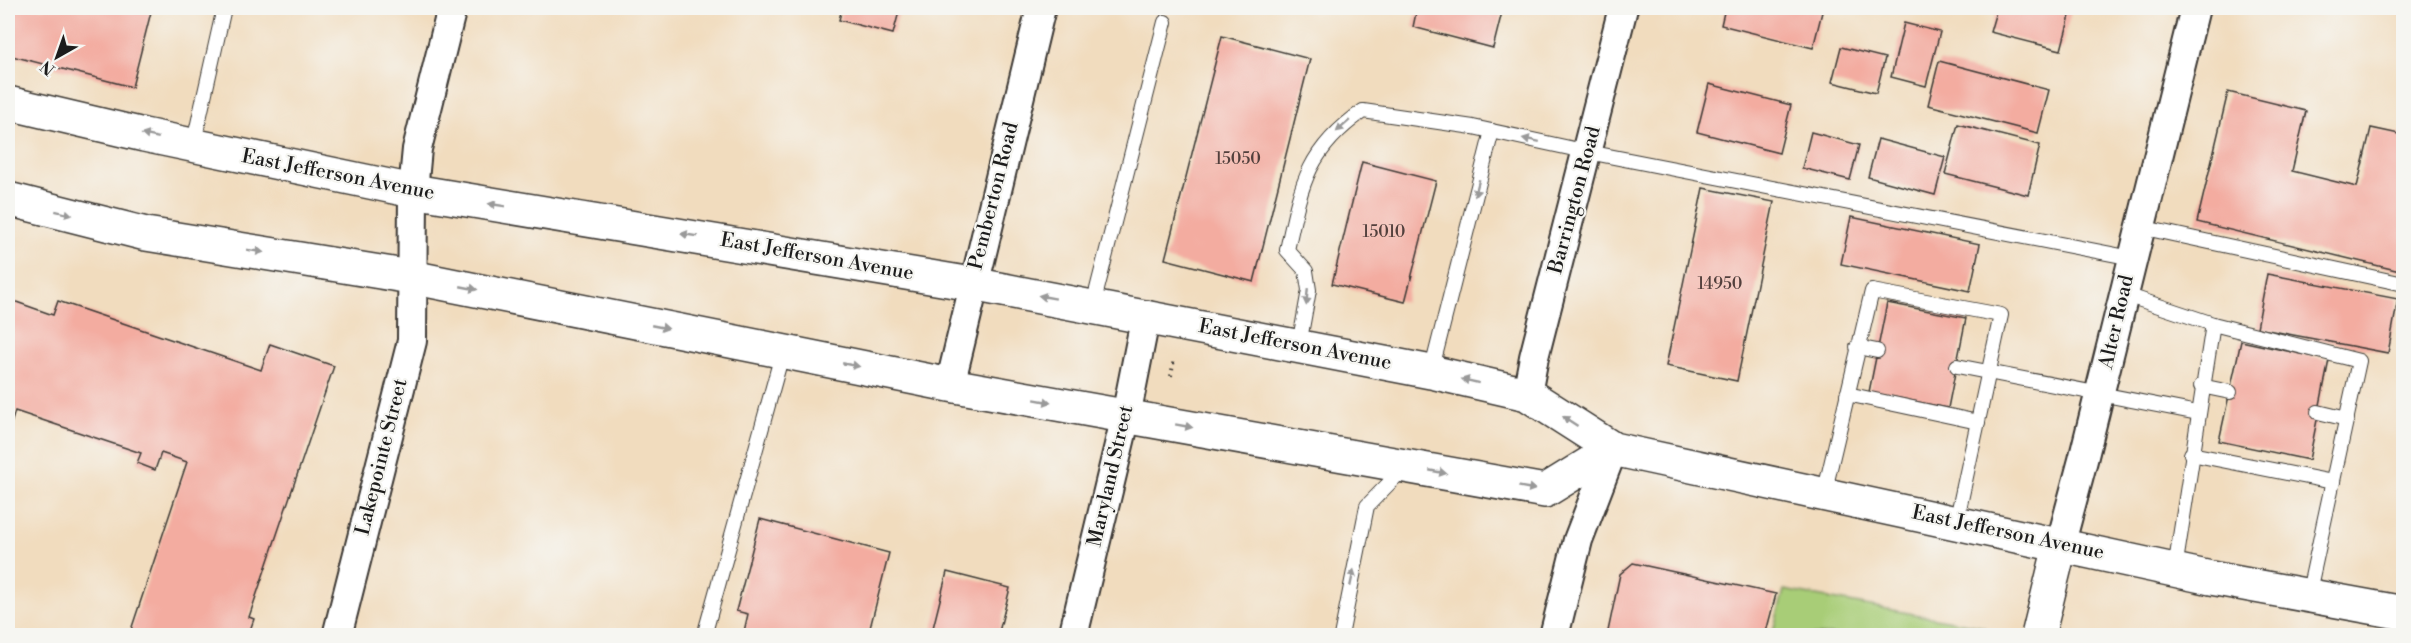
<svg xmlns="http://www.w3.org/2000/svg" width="2411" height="643" viewBox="0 0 2411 643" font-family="'Libre Bodoni',serif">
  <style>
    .green { fill: #a8cd77; stroke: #62744a; stroke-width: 1.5 }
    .building { fill: #f3aca0 }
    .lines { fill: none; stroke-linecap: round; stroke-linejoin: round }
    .service-casing { stroke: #3c3934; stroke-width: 16 }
    .minor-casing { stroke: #3c3934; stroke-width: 32 }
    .tertiary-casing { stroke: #3c3934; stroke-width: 36 }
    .secondary-casing { stroke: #3c3934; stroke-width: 36 }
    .path { stroke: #3c3934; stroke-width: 4; stroke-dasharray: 1.5 4.5; stroke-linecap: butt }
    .service { stroke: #fff; stroke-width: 14 }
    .minor { stroke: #fff; stroke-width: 28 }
    .tertiary { stroke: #fff; stroke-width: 33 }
    .secondary { stroke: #fff; stroke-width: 33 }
    .oneway { fill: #999 }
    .labels { text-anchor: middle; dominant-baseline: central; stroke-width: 4.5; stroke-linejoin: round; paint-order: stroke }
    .number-label { font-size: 16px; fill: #52403d }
    .street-label { font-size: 20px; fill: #1c1c1c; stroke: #f6f6f2 }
  </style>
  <rect width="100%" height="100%" fill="#f6f6f2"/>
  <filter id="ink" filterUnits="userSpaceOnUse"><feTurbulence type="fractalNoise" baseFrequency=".0167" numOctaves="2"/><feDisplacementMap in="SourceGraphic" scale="12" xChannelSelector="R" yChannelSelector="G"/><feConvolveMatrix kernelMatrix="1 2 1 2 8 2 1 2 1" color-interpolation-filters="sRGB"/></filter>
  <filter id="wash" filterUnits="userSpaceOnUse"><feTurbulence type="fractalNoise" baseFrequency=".008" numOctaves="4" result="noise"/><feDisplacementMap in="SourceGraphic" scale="24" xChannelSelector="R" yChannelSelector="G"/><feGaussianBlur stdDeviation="1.35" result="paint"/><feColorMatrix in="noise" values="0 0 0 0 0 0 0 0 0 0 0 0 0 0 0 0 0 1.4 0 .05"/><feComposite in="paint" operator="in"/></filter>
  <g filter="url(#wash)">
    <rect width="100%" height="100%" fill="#f1dcbe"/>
    <path class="green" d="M1784 590 1984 627 1981 636 1772 635Z"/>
    <g id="blocks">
      <g class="building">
        <path d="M8 8H152L132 87 8 55Z"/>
        <path d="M842 8H900L893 34 839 20Z"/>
        <path d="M1417 8H1503L1493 48 1413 27Z"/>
        <path d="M1725 8H1823L1813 48 1721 25Z"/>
        <path d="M1997 8H2072L2061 50 1990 32Z"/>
        <path d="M2377 8H2403L2401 15Z"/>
        <path d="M1904 23 1940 32 1926 86 1891 77Z"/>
        <path d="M1222 36 1310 59 1254 282 1165 259Z"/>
        <path d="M1841 47 1885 58 1876 93 1832 82Z"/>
        <path d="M1939 61 2049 90 2038 133 1928 105Z"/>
        <path d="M1709 84 1791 105 1779 153 1697 132Z"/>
        <path d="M2228 92 2306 111 2292 171 2357 187 2371 128 2404 135V272L2197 222Z"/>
        <path d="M1958 124 2040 145 2028 195 1945 174Z"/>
        <path d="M1811 132 1859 145 1850 180 1802 168Z"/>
        <path d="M1878 139 1945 157 1935 195 1868 177Z"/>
        <path d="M1362 162 1436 181 1405 302 1332 284Z"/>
        <path d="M1703 188 1774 202 1737 381 1666 366Z"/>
        <path d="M1851 217 1980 244 1970 291 1841 264Z"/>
        <path d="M2267 274 2398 299 2388 353 2257 328Z"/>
        <path d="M8 299 53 315 58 301 261 370 270 344 334 366 249 617 254 619 248 636H129L187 462 161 453 155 470 137 463 141 453 15 411 11 424 8 423Z"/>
        <path d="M1887 303 1966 318 1948 408 1869 392Z"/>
        <path d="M2241 341 2329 360 2309 460 2219 441Z"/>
        <path d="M760 519 889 553 868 636H743L748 614 736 611Z"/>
        <path d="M1633 563 1776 594 1765 636H1607L1620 574Z"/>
        <path d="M947 572 1010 588 998 636H931Z"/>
      </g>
    </g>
  </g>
  <g filter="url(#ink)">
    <use href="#blocks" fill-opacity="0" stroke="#3c3934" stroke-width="1.5"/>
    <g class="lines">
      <defs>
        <g id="service">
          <path d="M193 146 224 8"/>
          <path d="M2140 227 2404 284"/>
          <path d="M2123 294 2213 324 2359 361 2308 596"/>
          <path d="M1093 305 1165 22"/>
          <path d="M1299 345 1309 290 1306 271 1287 250C1301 186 1306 151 1363 111L1473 127 1588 152 2132 258"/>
          <path d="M1857 347 1877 351"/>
          <path d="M1957 366 2198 413"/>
          <path d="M1431 372 1492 131"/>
          <path d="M2201 386 2230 392"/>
          <path d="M1847 394 1978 422"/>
          <path d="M2318 412 2347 419"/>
          <path d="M2191 454 2333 482"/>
          <path d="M1824 494 1872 291 2001 315 1956 523"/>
          <path d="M2175 569 2213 324"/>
          <path d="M704 636 783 351"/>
          <path d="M1341 636 1367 506 1403 469"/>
        </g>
        <g id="minor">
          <path d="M950 385 1041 8"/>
          <path d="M1527 394 1534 357 1623 8"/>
          <path d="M2060 546 2083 460 2195 8"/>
          <path d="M337 636 412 341 413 191 417 149 452 8"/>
          <path d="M1073 636 1126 416 1146 315"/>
          <path d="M1554 636 1578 540 1613 449"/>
        </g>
        <path id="tertiary" d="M2038 636 2060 546"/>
        <g id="secondary">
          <path d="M8 103 144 135 413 191 972 284 1431 372 1527 394 1613 449 2211 578 2404 613"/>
          <path d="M8 199 146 234 411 277 950 385 1545 491 1613 449"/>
        </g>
      </defs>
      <use href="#service" class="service-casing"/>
      <use href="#minor" class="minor-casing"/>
      <use href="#tertiary" class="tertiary-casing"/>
      <use href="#secondary" class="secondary-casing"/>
      <path class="path" d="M1171 376 1174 359"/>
      <use href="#service" class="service"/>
      <use href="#minor" class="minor"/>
      <use href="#tertiary" class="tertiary"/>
      <use href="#secondary" class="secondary"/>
    </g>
    <defs><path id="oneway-solid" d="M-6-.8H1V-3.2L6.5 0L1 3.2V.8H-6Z" transform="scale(1.5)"/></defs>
    <g class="oneway">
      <use href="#oneway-solid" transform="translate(1343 126) rotate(139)"/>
      <use href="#oneway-solid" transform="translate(150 136) rotate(-168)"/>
      <use href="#oneway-solid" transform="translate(1531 140) rotate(-168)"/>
      <use href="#oneway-solid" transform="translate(1477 188) rotate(105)"/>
      <use href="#oneway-solid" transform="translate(497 205) rotate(-171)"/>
      <use href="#oneway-solid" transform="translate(64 213) rotate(14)"/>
      <use href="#oneway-solid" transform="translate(689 235) rotate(-171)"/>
      <use href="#oneway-solid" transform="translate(255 251) rotate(9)"/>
      <use href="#oneway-solid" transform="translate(469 288) rotate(11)"/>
      <use href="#oneway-solid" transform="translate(1047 297) rotate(-170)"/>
      <use href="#oneway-solid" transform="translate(1307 297) rotate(95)"/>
      <use href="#oneway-solid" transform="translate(660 327) rotate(11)"/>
      <use href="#oneway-solid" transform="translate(851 365) rotate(11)"/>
      <use href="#oneway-solid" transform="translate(1470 381) rotate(-167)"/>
      <use href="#oneway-solid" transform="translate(1043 401) rotate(10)"/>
      <use href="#oneway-solid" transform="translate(1570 421) rotate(-147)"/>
      <use href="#oneway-solid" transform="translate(1184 426) rotate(10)"/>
      <use href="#oneway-solid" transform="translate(1438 472) rotate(11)"/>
      <use href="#oneway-solid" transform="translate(1527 488) rotate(10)"/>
      <use href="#oneway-solid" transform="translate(1352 578) rotate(-78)"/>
    </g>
  </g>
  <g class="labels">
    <g class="number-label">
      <text x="1238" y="159">15050</text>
      <text x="1384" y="232">15010</text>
      <text x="1720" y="284">14950</text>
    </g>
    <g class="street-label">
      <text transform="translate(338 175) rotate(11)">East Jefferson Avenue</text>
      <text transform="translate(994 196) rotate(-76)">Pemberton Road</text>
      <text transform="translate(1575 200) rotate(-75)">Barrington Road</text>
      <text transform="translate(817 257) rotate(10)">East Jefferson Avenue</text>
      <text transform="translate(2117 322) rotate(-77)">Alter Road</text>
      <text transform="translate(1295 345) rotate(11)">East Jefferson Avenue</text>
      <text transform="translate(382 457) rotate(-76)">Lakepointe Street</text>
      <text transform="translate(1111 476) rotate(-77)">Maryland Street</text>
      <text transform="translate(2008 533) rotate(12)">East Jefferson Avenue</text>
    </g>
  </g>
  <rect width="2411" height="643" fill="none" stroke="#f6f6f2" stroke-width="30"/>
  <g transform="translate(57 57) rotate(220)" stroke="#f6f6f2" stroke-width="4.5" paint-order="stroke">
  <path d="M0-4.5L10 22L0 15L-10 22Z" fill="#1c1c1c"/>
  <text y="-9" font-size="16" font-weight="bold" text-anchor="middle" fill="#1c1c1c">N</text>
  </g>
</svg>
